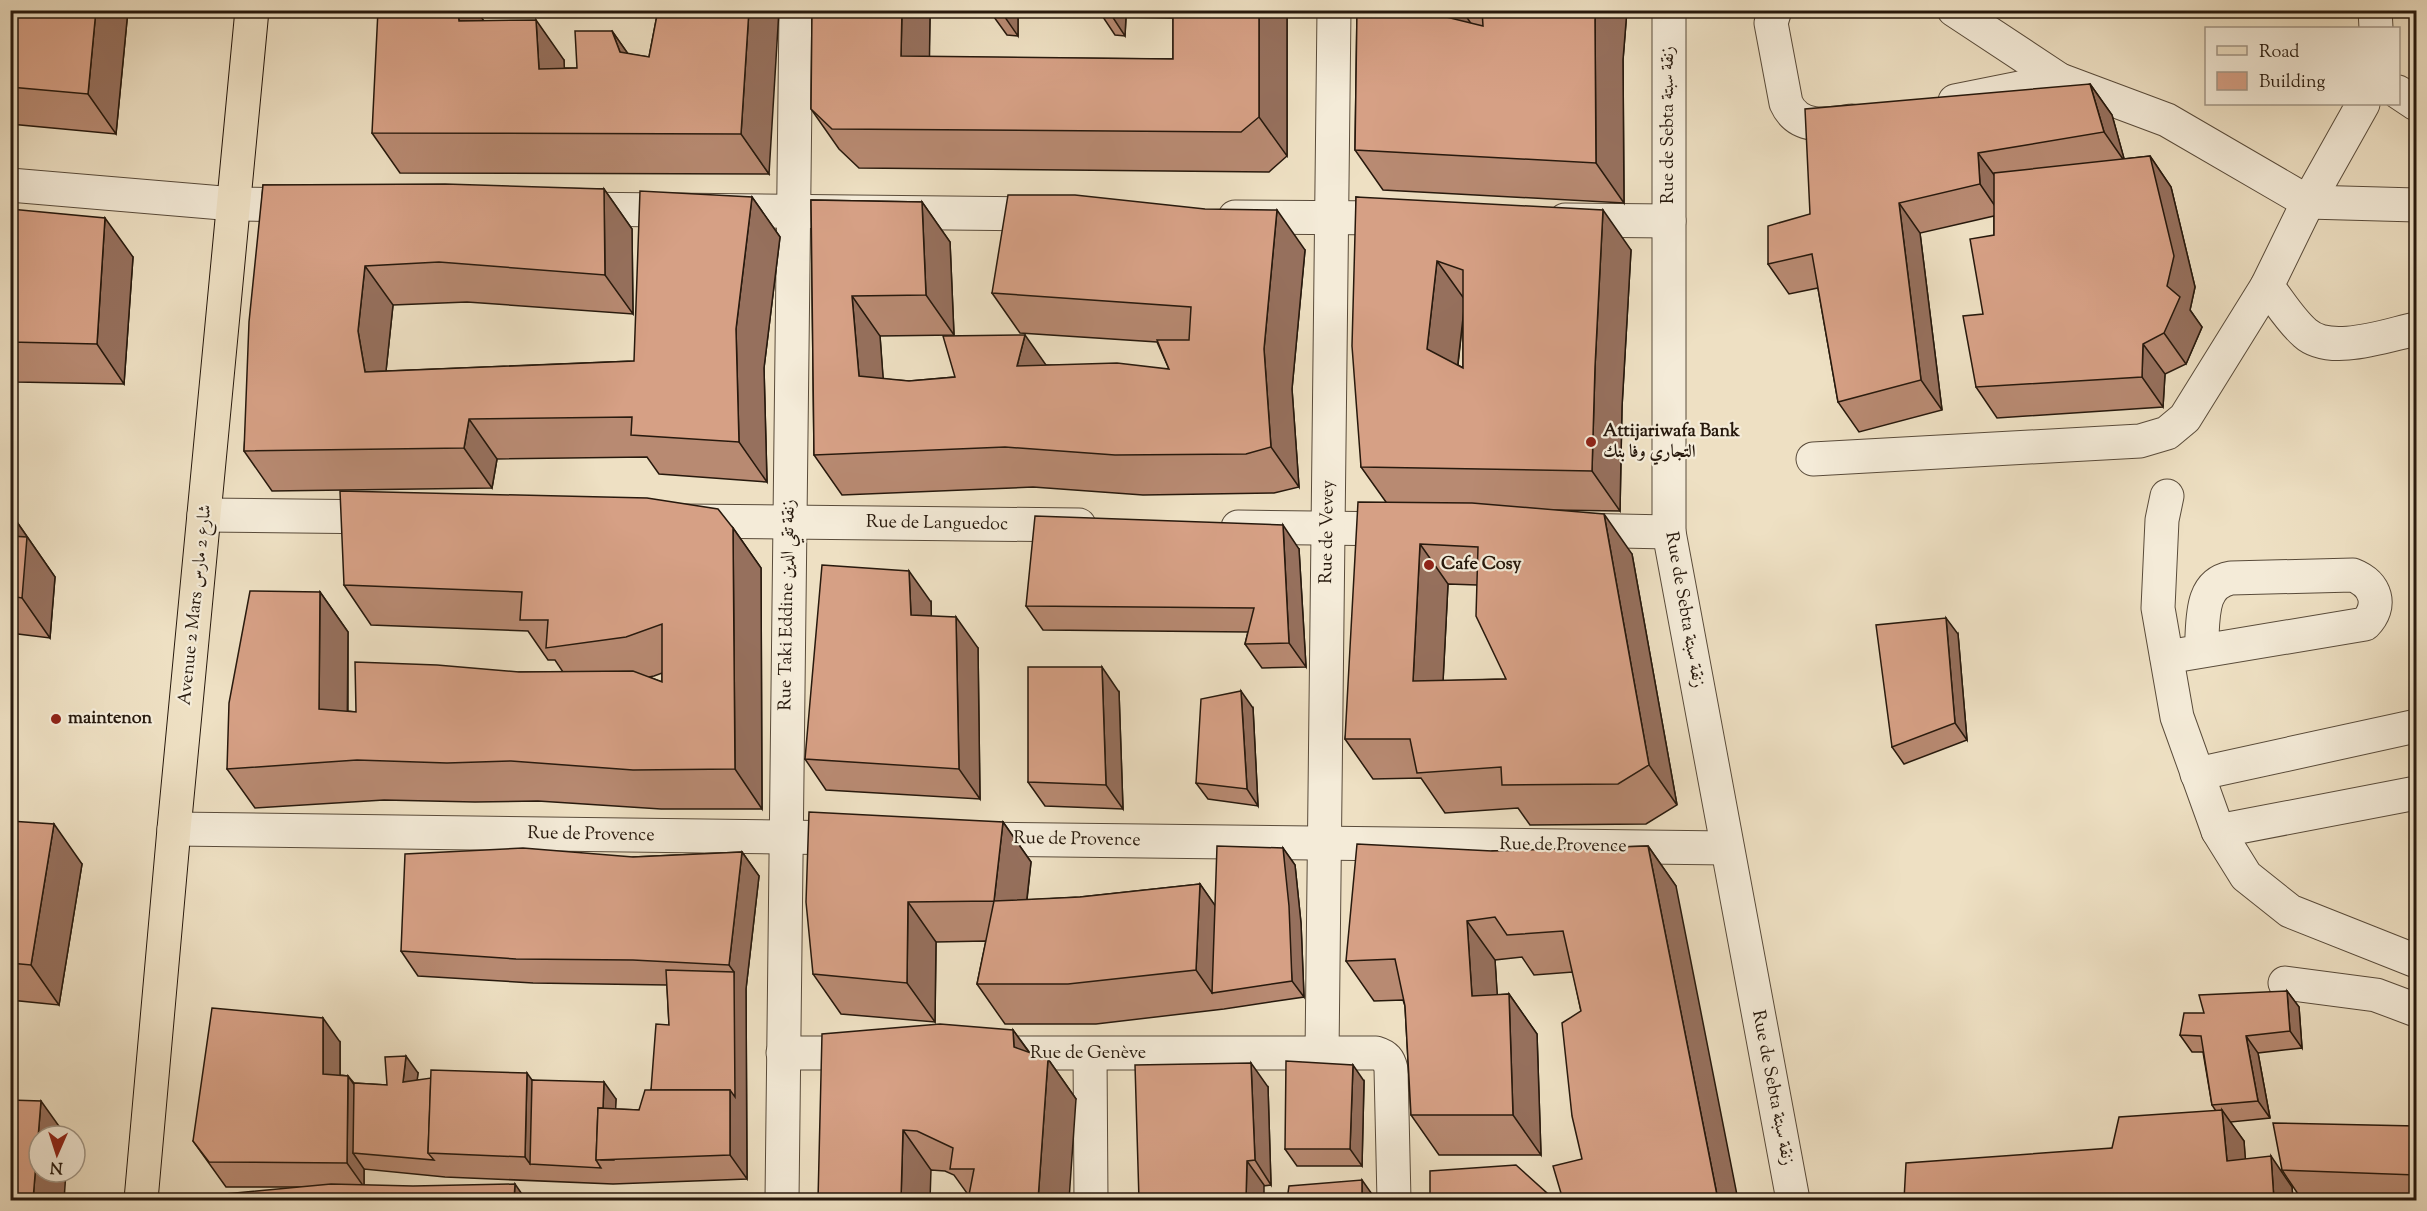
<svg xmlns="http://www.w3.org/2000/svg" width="2427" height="1211" viewBox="0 0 2427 1211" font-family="'Sorts Mill Goudy',Amiri,serif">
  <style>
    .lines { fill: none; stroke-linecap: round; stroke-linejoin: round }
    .minor-casing { stroke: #594b3a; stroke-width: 35 }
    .major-casing { stroke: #27190d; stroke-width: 35 }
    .minor { stroke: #f4ebd8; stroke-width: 33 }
    .major { stroke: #eee0c3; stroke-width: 33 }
    .wall { fill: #b88a72; stroke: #27190d; stroke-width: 1.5; fill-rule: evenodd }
    .shaded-wall { fill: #96705d; stroke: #27190d; stroke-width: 1.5 }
    .building { fill: #d6a085; stroke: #27190d; stroke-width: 1.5; fill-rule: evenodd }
    .poi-dot { fill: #8f2418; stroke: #f4ebd8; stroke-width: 2 }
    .labels { text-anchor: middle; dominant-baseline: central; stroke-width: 4.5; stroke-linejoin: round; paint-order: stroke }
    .street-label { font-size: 18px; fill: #27190d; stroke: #f4ebd8 }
    .poi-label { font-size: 18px; font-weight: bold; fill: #27190d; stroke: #f4ebd8; text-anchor: start }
  </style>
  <rect width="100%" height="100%" fill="#eee0c3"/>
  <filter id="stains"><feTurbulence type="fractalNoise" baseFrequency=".00333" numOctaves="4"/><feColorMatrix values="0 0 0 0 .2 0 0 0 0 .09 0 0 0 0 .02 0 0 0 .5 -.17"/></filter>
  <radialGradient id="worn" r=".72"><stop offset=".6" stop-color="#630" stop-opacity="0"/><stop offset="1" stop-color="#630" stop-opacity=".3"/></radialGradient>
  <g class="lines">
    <defs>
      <g id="minor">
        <path d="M1669 10V532L1793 1200"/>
        <path d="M1775 10 1771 23 1786 103C1798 130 1827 125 1852 121"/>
        <path d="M1954 10 2060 80 2167 120 2308 202 2416 205"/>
        <path d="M2375 10 2376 28"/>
        <path d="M2398 92 2416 104"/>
        <path d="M1955 101 2060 80"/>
        <path d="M10 185 234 204 305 205"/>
        <path d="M572 209 1049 214"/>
        <path d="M1235 217 1400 218"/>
        <path d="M1565 220 1669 221"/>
        <path d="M2267 286C2279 301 2290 320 2305 333 2330 356 2387 335 2416 329"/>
        <path d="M1813 459 2140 441 2167 433 2185 418 2267 286 2308 202 2363 104"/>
        <path d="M2167 496 2162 520 2158 608 2177 717 2218 831 2246 876 2290 911 2416 961"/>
        <path d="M204 515 386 517"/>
        <path d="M683 521 1079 525"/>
        <path d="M1238 527 1403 529"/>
        <path d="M1571 530 1669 532"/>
        <path d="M2167 657 2365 624C2383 606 2376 584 2353 575L2231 578C2198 584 2204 623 2201 651"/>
        <path d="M2197 774 2416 726"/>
        <path d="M174 829 853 838"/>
        <path d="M2218 831 2416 793"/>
        <path d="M970 839 1727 848"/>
        <path d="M2285 983 2376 995 2416 1010"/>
        <path d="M783 1053H868"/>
        <path d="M988 1053H1376C1386 1056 1389 1060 1391 1069L1394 1200"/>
        <path d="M1090 1054 1091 1200"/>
        <path d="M1322 1054 1334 10"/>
        <path d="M782 1200 796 10"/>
      </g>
      <path id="major" d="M141 1200 174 829 252 10"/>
    </defs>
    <use href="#minor" class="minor-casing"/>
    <use href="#major" class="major-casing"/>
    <use href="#minor" class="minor"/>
    <use href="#major" class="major"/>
  </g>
  <g class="wall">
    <path d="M10 10H128L116 134 10 124Z"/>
    <path d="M658 10 769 174 400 173 372 133 483 21 564 60V68H577L612 31 628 54 649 57Z"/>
    <path d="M812 10H1287V156L1269 172 859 168 839 149 811 109ZM930 17H994L1007 35 1018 36V17H1103L1115 35 1125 36 1126 17 1173 18V59L929 57Z"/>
    <path d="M1357 10H1627L1623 60 1624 203 1383 190 1355 150Z"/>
    <path d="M2090 84 2112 115 2124 159 2150 156 2171 187 2195 287 2190 310 2202 327 2186 364 2165 374 2163 407 1997 418 1976 387 1983 314 1994 235V216L1920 233 1942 410 1859 432 1838 402 1818 288 1789 294 1768 264 1810 214Z"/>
    <path d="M263 185 604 189 632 229 633 314 467 302 393 305 386 371 634 361 752 197 780 237 764 368 767 482 659 474 647 457 497 459 492 488 272 491 244 451Z"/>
    <path d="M1356 197 1631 250 1622 407 1620 511 1553 510 1632 554 1677 805 1646 824 1530 825 1518 808 1445 813 1421 778 1373 779 1345 739 1386 502 1361 467ZM1463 318V368L1458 365ZM1448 584 1477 585 1506 679 1443 681Z"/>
    <path d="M811 200 922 202 950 242 954 335 880 336 883 379 909 381 955 377 1046 365 1169 369 1157 342 1020 333 992 293 1305 250 1292 389 1299 487 1274 493 1143 495 1033 487 842 495 814 455Z"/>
    <path d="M10 209 133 257 124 384 16 382 10 374Z"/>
    <path d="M10 512 55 577 50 638 10 633Z"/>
    <path d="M733 528 761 568 762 809H661L538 801 475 802 384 800 255 808 227 769 320 592 348 632V711L356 712 519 672H563L555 660H548L528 631 371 625 344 585ZM662 673V682L649 677 654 676Z"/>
    <path d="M1299 549 1306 667 1262 668 1245 644 1248 632 1043 630 1026 606Z"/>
    <path d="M931 602V616L978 648 980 799 826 790 805 759Z"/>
    <path d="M1958 634 1967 740 1904 764 1892 747Z"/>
    <path d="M1119 692 1123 809 1045 806 1028 782Z"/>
    <path d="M1253 708 1258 806 1208 799 1196 783Z"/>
    <path d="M10 821 82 864 59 1005 10 1000Z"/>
    <path d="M1003 822 1031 862 1027 900 1080 897 1200 884 1215 906 1283 848 1295 865 1301 923 1304 997 1224 1009 1096 1024H1005L977 984 986 941 936 942 935 1022 841 1014 813 974Z"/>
    <path d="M1648 846 1676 886 1582 1159 1581 1011 1573 972 1534 975 1522 957 1495 960 1497 995 1509 994 1537 1034 1541 1155H1439L1411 1115 1405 1006 1403 1000 1374 1001 1346 961 1492 851Z"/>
    <path d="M742 852 759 876 746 989 747 1179 613 1184 445 1177 364 1169V1185L302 1187H226L193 1141 340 1042V1075L348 1076 354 1083 387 1085 418 1073 417 1080H532L616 1099 615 1109 639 1110 651 1090 669 1025 667 985 533 983 418 976 401 951 633 857Z"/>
    <path d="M2287 991 2299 1007 2302 1048 2258 1053 2270 1118 2230 1122 2244 1141 2245 1159 2292 1187 2293 1200H1904L2112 1148 2216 1111 2212 1105 2203 1052H2192L2180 1035 2204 1013Z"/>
    <path d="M1013 1030 1030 1053 1048 1059 1076 1099 969 1196 954 1175 945 1171 931 1170 818 1200Z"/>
    <path d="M1364 1081 1362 1166H1297L1285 1149Z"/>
    <path d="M1268 1087 1271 1185 1139 1200Z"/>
    <path d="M2416 1126V1199L2298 1194 2282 1170Z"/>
  </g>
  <g class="shaded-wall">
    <path d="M96 10H128L116 134 88 94Z"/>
    <path d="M458 10H476L484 21H459Z"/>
    <path d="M749 10H779L769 174 741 134Z"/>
    <path d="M902 10H925L930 17 929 96 901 56Z"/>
    <path d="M1000 10H1013L1018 17V36Z"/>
    <path d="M1108 10H1121L1126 17 1125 36Z"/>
    <path d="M1259 10H1287V156L1259 117Z"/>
    <path d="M1448 10H1462L1480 37 1446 17Z"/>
    <path d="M1596 10H1627L1623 60 1624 203 1596 163 1595 20Z"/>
    <path d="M536 20 564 60 566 109 539 69Z"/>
    <path d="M612 31 640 71 620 52Z"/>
    <path d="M2090 84 2112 115 2125 162 2104 132Z"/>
    <path d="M1978 153 2000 183 2001 215 1980 184Z"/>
    <path d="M2150 156 2171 187 2195 287 2190 310 2202 327 2186 364 2164 333 2167 286Z"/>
    <path d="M604 189 632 229 633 314 605 275Z"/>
    <path d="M752 197 780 237 764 368 767 482 739 442 736 329Z"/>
    <path d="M922 202 950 242 954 335 926 295Z"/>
    <path d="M1899 203 1920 233 1942 410 1921 380Z"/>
    <path d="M1277 210 1305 250 1292 389 1299 487 1271 447 1264 349Z"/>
    <path d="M1603 210 1631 250 1622 407 1620 511 1592 471 1595 367Z"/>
    <path d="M105 218 133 257 124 384 97 344Z"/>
    <path d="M1437 261 1465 300 1455 389 1427 349Z"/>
    <path d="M365 266 393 305 386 371 365 372 358 331Z"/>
    <path d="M852 296 880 336 886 416 859 376Z"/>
    <path d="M1025 335 1053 375 1017 366Z"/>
    <path d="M2143 344 2165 374 2163 407 2142 377Z"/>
    <path d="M469 419 497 459 492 488 464 448Z"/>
    <path d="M10 512 55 577 50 638 22 598 10 540Z"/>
    <path d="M1604 514 1632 554 1677 805 1649 765Z"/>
    <path d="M1283 525 1299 549 1306 667 1289 643Z"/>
    <path d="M733 528 761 568 762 809 735 769Z"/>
    <path d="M1420 544 1448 584 1441 721 1413 681Z"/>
    <path d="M909 571 931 602 932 645 911 615Z"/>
    <path d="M320 592 348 632 347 749 319 709Z"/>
    <path d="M956 617 978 648 980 799 959 769Z"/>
    <path d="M1946 618 1958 634 1967 740 1955 723Z"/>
    <path d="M1102 667 1119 692 1123 809 1106 785Z"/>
    <path d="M1241 691 1253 708 1258 806 1247 789Z"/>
    <path d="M1003 822 1031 862 1022 941 994 901Z"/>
    <path d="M54 824 82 864 59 1005 31 965Z"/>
    <path d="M1648 846 1676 886 1738 1200H1718Z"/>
    <path d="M1283 848 1295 865 1301 923 1304 997 1292 981Z"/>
    <path d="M742 852 759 876 746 989 747 1179 730 1155V1090L734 972 729 965Z"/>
    <path d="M1200 884 1228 924 1212 993 1196 970Z"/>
    <path d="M908 902 936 942 935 1022 907 983Z"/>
    <path d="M1467 921 1495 960 1500 1036 1472 996Z"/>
    <path d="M2287 991 2299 1007 2302 1048 2290 1031Z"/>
    <path d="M1509 994 1537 1034 1541 1155 1513 1115Z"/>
    <path d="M323 1018 340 1042V1099L323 1074Z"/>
    <path d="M1013 1030 1041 1069 1014 1047Z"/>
    <path d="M2246 1036 2258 1053 2270 1118 2258 1101Z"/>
    <path d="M406 1056 418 1073 415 1099 403 1082Z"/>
    <path d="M1048 1059 1076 1099 1069 1200H1038Z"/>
    <path d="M1251 1063 1268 1087 1271 1185 1255 1160Z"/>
    <path d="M1353 1065 1364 1081 1362 1166 1350 1149Z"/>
    <path d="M527 1073 544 1097 530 1164 525 1157Z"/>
    <path d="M348 1076 365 1100 353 1153 364 1169V1187L347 1163Z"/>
    <path d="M604 1082 616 1099 614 1160H601Z"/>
    <path d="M41 1101 66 1136H39V1172H66L64 1200H33Z"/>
    <path d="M2222 1110 2244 1141 2248 1192 2227 1161Z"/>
    <path d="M903 1130 931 1170 930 1200H901Z"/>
    <path d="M2271 1156 2292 1187 2293 1200H2274Z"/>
    <path d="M1247 1161 1264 1185V1200H1246Z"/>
    <path d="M1362 1180 1374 1197V1200H1362Z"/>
    <path d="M515 1184 526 1200H514Z"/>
  </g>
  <g class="building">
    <path d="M10 10H96L88 94 10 87Z"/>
    <path d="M378 10H458L459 21 536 20 539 69 577 68 575 31H612L620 52 649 57 658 10H749L741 134 372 133Z"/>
    <path d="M812 10H902L901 56 1173 59V10H1259V117L1241 132 832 129 811 109Z"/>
    <path d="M1357 10H1448L1446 17 1483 26 1482 10H1596L1595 20 1596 163 1355 150Z"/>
    <path d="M2090 84 2104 132 1978 153 1980 184 1899 203 1921 380 1838 402 1812 254 1768 264V226L1810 214 1805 109Z"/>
    <path d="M2150 156 2174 256 2167 286 2180 297 2164 333 2143 344 2142 377 1976 387 1963 316 1983 314 1970 239 1994 235V173Z"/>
    <path d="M445 184 604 189 605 275 439 262 365 266 358 331 365 372 634 361 640 191 752 197 736 329 739 442 631 435 632 417 469 419 464 448 244 451 249 322 263 185Z"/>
    <path d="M1008 195H1075L1205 209 1277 210 1264 349 1271 447 1246 454 1115 455 1005 447 814 455 811 200 922 202 926 295 852 296 859 376 909 381 955 377 943 336 1025 335 1017 366 1117 363 1169 369 1157 340H1189L1191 307 992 293Z"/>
    <path d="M1356 197 1603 210 1595 367 1592 471 1361 467 1352 346ZM1437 261 1463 270V368L1427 349Z"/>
    <path d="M10 209 105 218 97 344 10 342Z"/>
    <path d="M340 491 647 498 718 509 733 528 735 769 633 770 511 761 447 763 357 760 227 769 229 703 250 591 320 592 319 709 356 712 355 662 437 665 519 672 633 671 662 682V624L626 637 546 648 548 620H520L522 592 344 585Z"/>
    <path d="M1358 502 1472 503 1604 514 1649 765 1618 784 1502 785 1501 767 1417 773 1410 739H1345ZM1420 544 1478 547 1476 616 1506 679 1413 681Z"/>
    <path d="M1035 516 1283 525 1289 643 1245 644 1254 608 1026 606Z"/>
    <path d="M10 536 27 537 22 598 10 596Z"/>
    <path d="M822 565 909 571 911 615 956 617 959 769 805 759Z"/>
    <path d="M1946 618 1955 723 1892 747 1876 625Z"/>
    <path d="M1028 667H1102L1106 785 1028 782Z"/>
    <path d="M1241 691 1247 789 1196 783 1201 699Z"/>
    <path d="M809 812 1003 822 994 901 1080 897 1200 884 1196 970 1068 984H977L994 901 908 902 907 983 813 974 806 902Z"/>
    <path d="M10 821 54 824 31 965 10 963Z"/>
    <path d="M1357 844 1492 851 1648 846 1718 1200H1563L1553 1166 1582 1159 1572 1116 1562 1023 1581 1011 1563 931 1507 935 1495 917 1467 921 1472 996 1509 994 1513 1115H1411L1405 1006 1395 959 1346 961Z"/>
    <path d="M1217 846 1283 848 1289 906 1292 981 1212 993Z"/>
    <path d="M523 848 633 857 742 852 729 965 633 960 516 959 401 951 405 854Z"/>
    <path d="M666 970 734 972 735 1097 730 1090H651L656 1024 669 1025Z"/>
    <path d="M2287 991 2290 1031 2246 1036 2258 1101 2212 1105 2201 1036 2180 1035 2184 1013H2204L2199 995Z"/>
    <path d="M212 1008 323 1018V1074L348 1076 347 1163 209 1162 193 1141Z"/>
    <path d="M940 1024 1013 1030 1014 1047 1048 1059 1038 1200H968L974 1169H950L953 1148 917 1131 903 1130 901 1200H818L822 1034Z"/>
    <path d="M406 1056 403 1082 431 1078 428 1153 434 1160 353 1153 354 1083 387 1085 385 1057Z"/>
    <path d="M1286 1061 1353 1065 1350 1149H1285Z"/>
    <path d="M1251 1063 1255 1160 1247 1161 1246 1200H1139L1135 1065Z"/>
    <path d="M431 1070 527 1073 525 1157 428 1153Z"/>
    <path d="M532 1080 604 1082 603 1108H598L596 1160 601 1168 530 1164Z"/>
    <path d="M645 1090H730V1155L596 1160 598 1108 639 1110Z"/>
    <path d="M10 1100 41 1101 33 1200H10Z"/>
    <path d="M2222 1110 2227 1161 2271 1156 2274 1200H1904L1906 1163 2112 1148 2119 1117Z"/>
    <path d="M2273 1123 2416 1126V1175L2282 1170Z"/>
    <path d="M1516 1165 1548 1194 1549 1200H1430V1171Z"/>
    <path d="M1362 1180V1200H1287L1289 1186Z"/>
    <path d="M331 1184 413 1186 515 1184 514 1200H194V1197Z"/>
  </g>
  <g class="poi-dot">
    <circle cx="1591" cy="442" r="6"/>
    <circle cx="1429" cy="565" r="6"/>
    <circle cx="56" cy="719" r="6"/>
  </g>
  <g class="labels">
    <g class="street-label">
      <text transform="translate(1669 125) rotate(-90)">Rue de Sebta زنقة سبتة</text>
      <text transform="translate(937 524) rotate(1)">Rue de Languedoc</text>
      <text transform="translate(1328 532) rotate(-89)">Rue de Vevey</text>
      <text transform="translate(196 605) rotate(-84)">Avenue 2 Mars شارع 2 مارس</text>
      <text transform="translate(788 605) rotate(-89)">Rue Taki Eddine زنقة تقي الدين</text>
      <text transform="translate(1684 610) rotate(80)">Rue de Sebta زنقة سبتة</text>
      <text transform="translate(591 835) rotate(1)">Rue de Provence</text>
      <text transform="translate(1077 840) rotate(1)">Rue de Provence</text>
      <text transform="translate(1563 846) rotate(1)">Rue de Provence</text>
      <text x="1088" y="1054">Rue de Genève</text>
      <text transform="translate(1772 1088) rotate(79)">Rue de Sebta زنقة سبتة</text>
    </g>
    <g class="poi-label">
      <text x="1603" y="432">Attijariwafa Bank<tspan x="1603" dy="21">التجاري وفا بنك</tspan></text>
      <text x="1441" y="565">Cafe Cosy</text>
      <text x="68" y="719">maintenon</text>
    </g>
  </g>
  <rect width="2427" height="1211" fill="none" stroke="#eee0c3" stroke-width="36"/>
  <rect x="12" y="12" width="2403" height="1187" fill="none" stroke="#27190d" stroke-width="3"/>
  <rect x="18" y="18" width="2391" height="1175" fill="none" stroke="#27190d" stroke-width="1.5"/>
  <rect x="2205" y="27" width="195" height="78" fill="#f4ebd8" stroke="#a29787" stroke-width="1.5"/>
  <rect x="2217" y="46" width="30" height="9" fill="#eee0c3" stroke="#a29787" stroke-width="1.5"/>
  <text x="2259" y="57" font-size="18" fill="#27190d">Road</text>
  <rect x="2217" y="72" width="30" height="18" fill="#d6a085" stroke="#a29787" stroke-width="1.5"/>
  <text x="2259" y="87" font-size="18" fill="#27190d">Building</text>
  <g transform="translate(57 1154) rotate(183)"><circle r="28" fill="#f4ebd8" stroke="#a29787" stroke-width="1.5"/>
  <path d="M0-4.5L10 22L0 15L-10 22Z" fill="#8f2418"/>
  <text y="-9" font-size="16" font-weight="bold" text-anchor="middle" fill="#27190d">N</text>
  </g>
  <rect width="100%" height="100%" filter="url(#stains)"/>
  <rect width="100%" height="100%" fill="url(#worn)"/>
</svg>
